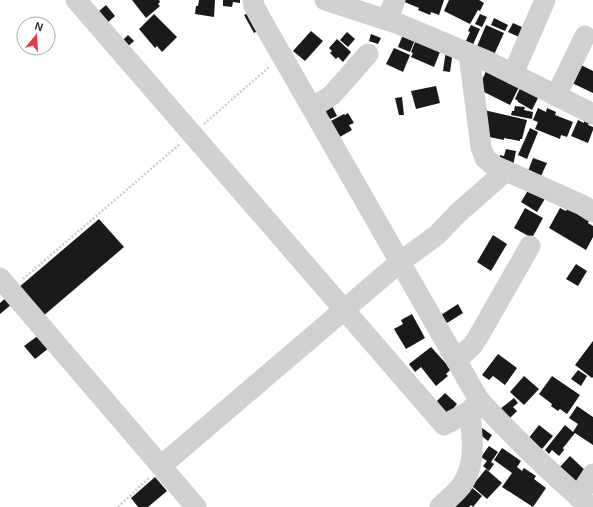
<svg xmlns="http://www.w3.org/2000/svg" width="593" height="507" viewBox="0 0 593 507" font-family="Arial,sans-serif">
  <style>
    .building { fill: #1a1a1a }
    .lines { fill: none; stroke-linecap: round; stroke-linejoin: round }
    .path { stroke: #cdcdcd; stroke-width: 2.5; stroke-dasharray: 2 2; stroke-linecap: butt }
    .minor { stroke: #d0d0d0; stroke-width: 21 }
  </style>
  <rect width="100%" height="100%" fill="#fff"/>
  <g class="building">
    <path d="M132 0H159L160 2 158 4 160 6 146 18Z"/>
    <path d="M199 0H215L214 17 195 14 196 6H198Z"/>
    <path d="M223 0H240V3L233 2 232 7 223 6Z"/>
    <path d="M402 0H444L439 15 431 12 430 15 418 10 419 8 402 1Z"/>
    <path d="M449 0H479L484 3 480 11 478 10 470 24 444 11Z"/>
    <path d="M106 5 115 16 106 24 97 13Z"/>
    <path d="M249 13 259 30 254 33 244 15Z"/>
    <path d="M154 14 177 37 162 52 157 46 155 48 139 29Z"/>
    <path d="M480 14 487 17 482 27 475 24Z"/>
    <path d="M494 18 508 25 505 31 491 25Z"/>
    <path d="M513 23 524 28 519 37 508 32Z"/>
    <path d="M471 25 480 29 472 47 465 43 470 32 468 31Z"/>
    <path d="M486 25 504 33 493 57 476 49Z"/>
    <path d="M311 31 323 41 305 61 293 51Z"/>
    <path d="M347 32 355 39 348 47 340 40Z"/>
    <path d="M404 32 416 37 410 52 398 47Z"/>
    <path d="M371 34 381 38 378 44 369 41Z"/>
    <path d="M128 35 134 41 126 48 121 42Z"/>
    <path d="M417 37 442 47 434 67 411 57 413 53 411 52Z"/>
    <path d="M337 39 351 52 343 62 338 57 336 59 330 53 332 51 329 48Z"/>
    <path d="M394 48 410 55 403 72 386 64Z"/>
    <path d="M446 50 453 51 450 72 443 71Z"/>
    <path d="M579 64 593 71V93L570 82Z"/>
    <path d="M487 69 520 85 510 105 478 89Z"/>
    <path d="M436 86 440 103 416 109 411 91Z"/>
    <path d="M520 88 540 94 532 110 518 102V101L515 99Z"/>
    <path d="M402 97 404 115H399L395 98Z"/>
    <path d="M331 104 337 116 328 120 322 109Z"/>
    <path d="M515 106 525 107 524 110 533 112 532 119 511 115 512 111H514Z"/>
    <path d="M538 108 546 112 547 108 556 112 555 115 573 122 567 137 561 135 560 139 535 129 538 122 533 120Z"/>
    <path d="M484 110 527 120 522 139H520V141L504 138V140L484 136Z"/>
    <path d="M348 113 354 123 349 125 352 130 338 138 329 122 344 114 345 115Z"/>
    <path d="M578 120 584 123V121L589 123 588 125 593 127V130L588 143 571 136Z"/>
    <path d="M530 128 538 132 527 159 518 155Z"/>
    <path d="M506 149 516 151 513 166 499 162 500 155 504 156Z"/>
    <path d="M533 158 547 163 541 176 528 171Z"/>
    <path d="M530 187 546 197 537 212 521 202Z"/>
    <path d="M525 208 543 218 532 238 514 228Z"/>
    <path d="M560 208 566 211 568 208 589 221 588 223 593 226V237L586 250 549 228Z"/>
    <path d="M99 219 124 247 42 317 18 288Z"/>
    <path d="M493 235 507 244 491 271 477 262Z"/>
    <path d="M576 264 587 271 578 286 566 279Z"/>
    <path d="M7 297 12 304 0 314V303Z"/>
    <path d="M458 304 463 313 447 323 441 315Z"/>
    <path d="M412 314 425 338 406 349 394 329 403 324 401 320Z"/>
    <path d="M39 335 49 348 35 359 24 346Z"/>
    <path d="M593 341V377L592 378 575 365Z"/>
    <path d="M431 347 451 369 446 374 448 376 436 386 421 367 415 372 409 364Z"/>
    <path d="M498 354 517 368 505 385 493 376 489 380 482 375Z"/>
    <path d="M578 370 587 376 581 386 571 379Z"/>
    <path d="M524 376 539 389 524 405 510 392Z"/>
    <path d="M552 376 580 395 567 414 560 409 558 411 551 406 552 404 539 394Z"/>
    <path d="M445 393 457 404 448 415 435 403Z"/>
    <path d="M514 398 518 403 513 407 517 411 509 419 500 409Z"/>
    <path d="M577 406 593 417V445L575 433 563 448 564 450 559 456 552 450 549 454 545 450 565 425 573 432 578 424 569 418Z"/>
    <path d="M539 425 553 436 542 449 528 439Z"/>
    <path d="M482 428 492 435 488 441 478 433Z"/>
    <path d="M489 446 498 452 491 462 494 464 489 471 483 466 487 461 481 457Z"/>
    <path d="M502 448 521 461 517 467 522 471 524 468 536 476 534 479 546 488 533 507 502 487 512 473 494 460Z"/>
    <path d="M570 456 589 474 577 487 558 469Z"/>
    <path d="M486 469 502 483 487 499 472 486Z"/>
    <path d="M155 477 167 491 148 507H138L131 498Z"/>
    <path d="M471 487 482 496 473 507 471 505 469 507H453Z"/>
  </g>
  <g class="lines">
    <g class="path">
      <path d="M204 124 269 67"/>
      <path d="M23 279 180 144"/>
      <path d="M118 507 150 477"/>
    </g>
    <g class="minor">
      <path d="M76 0 444 425 470 411 479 400"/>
      <path d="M253 0 254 6 262 21 479 400C514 437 551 475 591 507"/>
      <path d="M325 0 399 24 487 61 593 114"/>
      <path d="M387 20 395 0"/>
      <path d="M469 54 481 147 485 158 493 165 582 205 593 212"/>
      <path d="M513 74 545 0"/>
      <path d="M556 96 585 36"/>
      <path d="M312 108 332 95 368 54"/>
      <path d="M0 278 196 507"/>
      <path d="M456 360 472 346 478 337 530 246"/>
      <path d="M161 466 400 262 437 235 458 213 506 171"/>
      <path d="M578 497 593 474"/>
      <path d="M440 507C447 500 456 493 462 485 477 462 472 437 470 411"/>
    </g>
  </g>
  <g transform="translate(36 36) rotate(18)"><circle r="19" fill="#ffffff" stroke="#adadad"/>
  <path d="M0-3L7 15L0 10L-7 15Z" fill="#e63946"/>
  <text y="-6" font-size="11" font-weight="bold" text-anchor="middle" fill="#333333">N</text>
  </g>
</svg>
